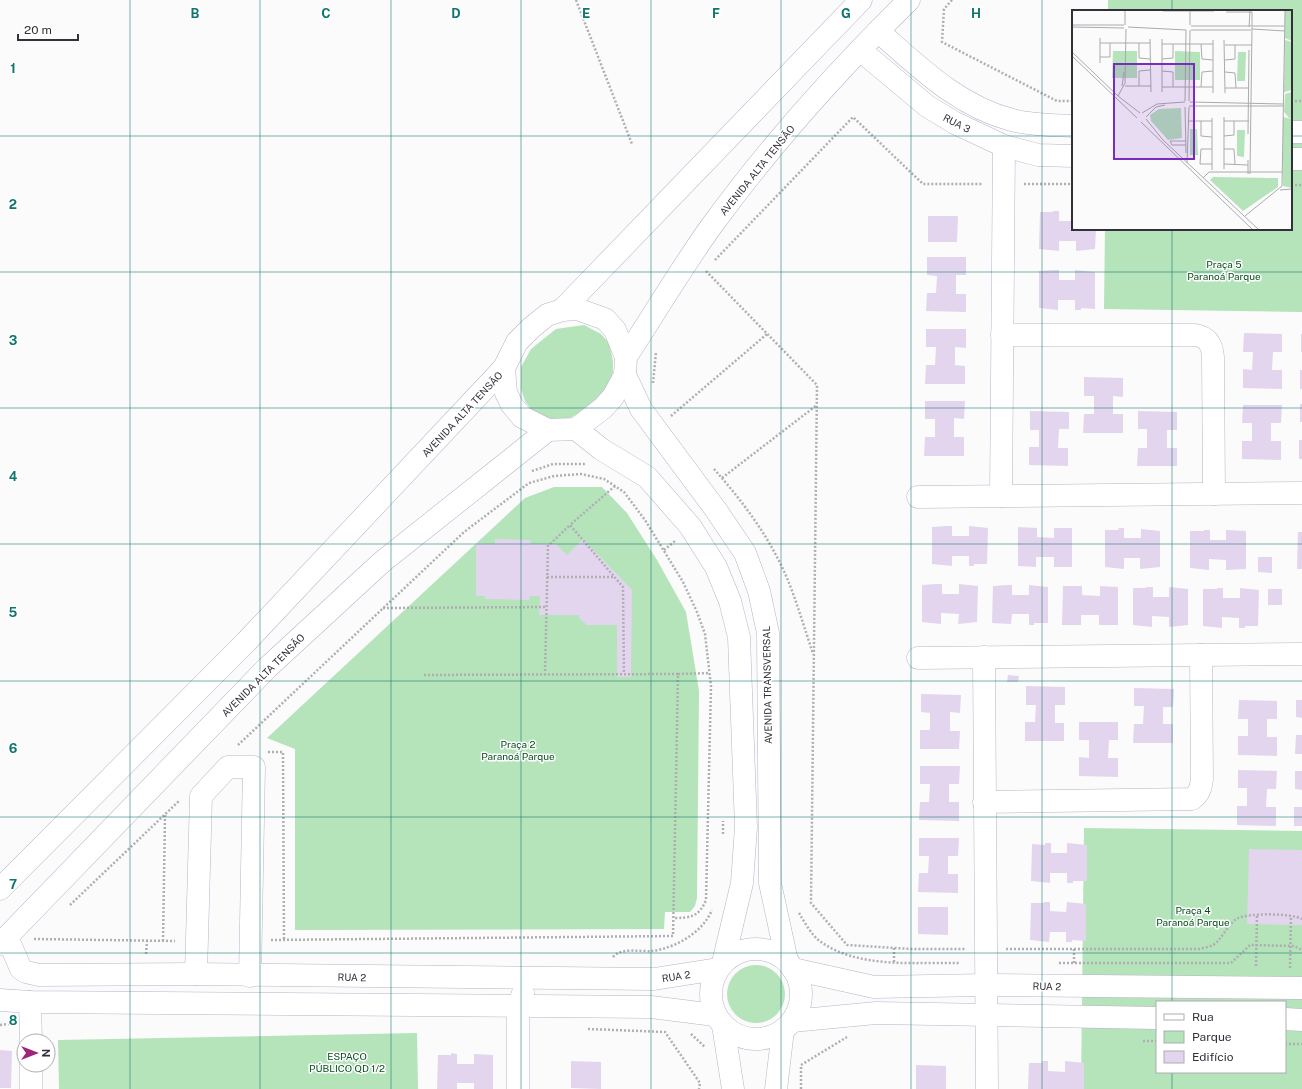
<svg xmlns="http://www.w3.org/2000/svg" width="1302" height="1089" viewBox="0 0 1302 1089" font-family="'Public Sans',sans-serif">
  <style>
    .green { fill: #b5e3ba; fill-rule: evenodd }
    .building { fill: #e4d5ee }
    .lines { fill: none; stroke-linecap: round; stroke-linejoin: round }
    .minor-casing { stroke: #bbb1cb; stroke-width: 23 }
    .path { stroke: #afaeb2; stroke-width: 2.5; stroke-dasharray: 2 2; stroke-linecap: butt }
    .minor { stroke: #fff; stroke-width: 22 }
    .grid { fill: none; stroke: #0f766e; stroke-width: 1; stroke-opacity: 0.55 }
    .labels { text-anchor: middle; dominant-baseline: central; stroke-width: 3; stroke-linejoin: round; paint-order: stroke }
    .street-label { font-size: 10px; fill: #34303a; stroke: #fff }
    .park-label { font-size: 10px; fill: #064d1b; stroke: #fff }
    .inset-road { fill: none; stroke: #abaaae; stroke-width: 1 }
    .view { fill: #7b2cbf; fill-opacity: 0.15; stroke: #7b2cbf; stroke-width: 2 }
    .inset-edge { fill: none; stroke: #34303a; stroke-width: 2 }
    .grid-label { font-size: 13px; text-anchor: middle; font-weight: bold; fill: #0f766e; stroke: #fff; stroke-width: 3; stroke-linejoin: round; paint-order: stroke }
  </style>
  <rect width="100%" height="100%" fill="#fbfbfb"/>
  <g class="green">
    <path d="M1108 0H1302V312L1104 309 1105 229H1291V11H1108Z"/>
    <path d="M584 325 601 334 609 343 613 361V372L609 387 588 408 568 419H548L533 412 525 401 521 389V367L531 349 556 329Z"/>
    <path d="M554 487H602L627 513 657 560 686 612 699 691 697 898 695 906 690 912H665L664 929 295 930V749L267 738 525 498Z"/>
    <path d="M1084 828 1302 831V1089H1081ZM1157 1002H1285V1072H1157Z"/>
    <circle cx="756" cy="994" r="29"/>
    <path d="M417 1033 418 1089H59L58 1040Z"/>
  </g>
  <g class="building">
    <path d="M1053 211H1059V221H1073V229H1096L1095 249 1076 251V241H1059V251L1039 249 1040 212H1053Z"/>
    <path d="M928 216H958L957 242H928Z"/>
    <path d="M927 257H966V275H956V294H966V312L926 311 927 293H936L937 276 927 275Z"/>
    <path d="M1053 270H1059V280H1075V270L1095 272V309L1081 308V310H1075V300H1058V310L1039 308V271Z"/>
    <path d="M926 329H966V348L955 347V365L965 366V384H925L926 365H935L936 347H926Z"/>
    <path d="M1244 333 1282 334V352H1273L1272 370H1282V389L1243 388V369L1252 370 1253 352H1243Z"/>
    <rect x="1301" y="334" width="1" height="18"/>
    <rect x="1300" y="370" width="2" height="19"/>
    <path d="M1084 377 1123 378V397L1113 396V414H1123V433H1083L1084 414H1094V396H1084Z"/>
    <path d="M925 401H965L964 419 954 418V437H964V456H924L925 437H935V419H925Z"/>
    <rect x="1300" y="404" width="2" height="18"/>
    <path d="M1243 405H1282L1281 423H1271V441H1281V460L1242 459V441H1252V423H1242Z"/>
    <path d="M1030 411 1069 412V429H1059L1058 448H1068V466L1029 465V447H1039V430H1030Z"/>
    <path d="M1138 411 1177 412V430H1167V448H1177V466H1137L1138 448H1147V429H1138Z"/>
    <rect x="1299" y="440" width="3" height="19"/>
    <path d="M946 526H952V536H969V526L988 528 987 564H974V566H969V556H952V566L932 564V527Z"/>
    <path d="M1018 527 1037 528V537L1054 538V528H1072V567H1054V557H1036V567L1018 566Z"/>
    <path d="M1119 528H1124V538H1141V529L1160 531V567L1140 569V558H1124V569L1105 567V530H1118Z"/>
    <path d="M1204 530H1210V540H1226V530L1246 531V569L1226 570V560L1209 559V570L1190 568V531H1204Z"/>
    <path d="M1298 532H1302V569H1297Z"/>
    <path d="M495 539 531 540 530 544H556L567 555 583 539 632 590 631 677H617V625H587L579 618V615H539L540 596H530L529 600 485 599V596H476V543L495 544Z"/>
    <path d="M1258 557H1272V573L1258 572Z"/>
    <path d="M936 584H942V594H959V584L978 586 977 622 958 624 959 614 941 613V624L922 622V585Z"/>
    <path d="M1007 585H1012V595H1029V585L1048 587V623H1034V625H1029V614H1012L1011 624 992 623 993 586Z"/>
    <path d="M1063 586H1082V595L1100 596V586L1118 587V625H1099V615H1081V625H1062Z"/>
    <path d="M1146 587H1153V597H1169V587L1188 589V625L1169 627V617L1152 616V627L1133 625V588H1146Z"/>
    <path d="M1217 588H1223V598H1240V588L1259 590 1258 626H1245V628H1239V618L1222 617V628L1203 626V589H1217Z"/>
    <rect x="1268" y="589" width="14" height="16"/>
    <path d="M1008 675 1019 676 1018 682H1007Z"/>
    <path d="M1026 686 1065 687V705H1055V723H1064V741H1025V722H1035L1036 705H1026Z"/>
    <path d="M1134 688 1174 689 1173 707H1163V724H1173V743H1133L1134 724H1143L1144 706H1134Z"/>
    <path d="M921 694 961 695 960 713 950 712V731H960L959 749H920V730H930V713L921 712Z"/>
    <path d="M1239 700 1277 701V719H1267V737H1277V756L1238 755V736H1248V719H1238Z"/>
    <path d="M1296 700H1302V718L1296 717Z"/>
    <path d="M1079 722H1118V740H1109L1108 758H1118V777L1079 776V757L1089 758V740H1079Z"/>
    <path d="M1296 735H1302V754H1295Z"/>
    <path d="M920 766H960L959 784H949V802H959V821L919 820 920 802H929L930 784H920Z"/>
    <path d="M1238 770 1277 771 1276 789H1267L1266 807H1276V826L1237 825V806H1247V788H1238Z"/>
    <path d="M1295 771H1302V790L1295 789Z"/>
    <rect x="1294" y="807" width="8" height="19"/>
    <path d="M919 838H959L958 856H948V874H958V893L918 892 919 873H928L929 856H919Z"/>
    <path d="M1045 843H1051V853H1067V843L1087 845V881H1073V883H1067V873H1050V883L1031 881 1032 844 1045 845Z"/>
    <path d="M1249 849 1302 850V925L1247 924Z"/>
    <path d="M1044 902H1050V911L1066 912 1067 902 1086 904V941L1072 940V942H1066V932H1050L1049 942 1030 940 1031 903H1044Z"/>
    <path d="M918 907H948V935L918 934Z"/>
    <path d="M0 1050 12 1051 11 1088H0Z"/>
    <path d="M451 1053 457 1054V1064H474V1054L493 1055V1089H474V1083H457V1089H437L438 1055H451Z"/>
    <path d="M571 1061 601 1062V1089L571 1088Z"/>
    <path d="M1042 1061H1048V1071L1065 1072V1061L1084 1063V1089H1028L1029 1063H1042Z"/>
    <path d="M916 1065 946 1066V1089H916Z"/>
  </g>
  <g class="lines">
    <defs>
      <g id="minor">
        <path d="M878 31C919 67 958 106 1012 120 1031 125 1053 125 1073 126"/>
        <path d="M860 50 927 106 955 123 1004 146 1038 155 1073 156"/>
        <path d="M1291 132H1302"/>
        <path d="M1291 159H1302"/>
        <path d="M577 309 605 319 615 330 626 357 625 375 613 397 603 408 576 429 548 430 522 417 512 405 506 393 504 368 517 342 531 328 547 315 562 310Z"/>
        <path d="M562 310 861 0"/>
        <path d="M1002 335H1195C1208 337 1212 344 1213 357L1214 494"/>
        <path d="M626 357C654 314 681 269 710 228 768 148 839 69 909 0"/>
        <path d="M625 375 641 409 716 510 745 553 759 591 768 633 770 883 787 961"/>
        <path d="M576 429 601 449 647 477 690 526 716 567 730 601 739 637 746 827 742 883 723 963"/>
        <path d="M1001 496 1004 146"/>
        <path d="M918 497 1302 493"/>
        <path d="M984 657 987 1089"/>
        <path d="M918 658 1302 654"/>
        <path d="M984 802 1192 799C1199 794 1201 788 1202 779L1201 655"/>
        <path d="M0 889 246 642 504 368"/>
        <path d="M7 937 21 969 26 972 39 975 196 974 654 979 718 969"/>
        <path d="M0 944 267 668 382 562 548 430"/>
        <circle cx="756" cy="994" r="45"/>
        <path d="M793 969 874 987 986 985 1302 988"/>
        <path d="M196 974 201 796 228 767H254L250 976"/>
        <path d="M0 1000 30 1002 651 1007 715 1015"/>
        <path d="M30 1002 31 1041"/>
        <path d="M1285 1019 1302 1020"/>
        <path d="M792 1021 876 1013 1157 1018"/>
        <path d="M723 1025 733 1089"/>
        <path d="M31 1065V1089"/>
        <path d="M518 1089V1007L523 993"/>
        <path d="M776 1089 783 1030"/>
      </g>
    </defs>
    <use href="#minor" class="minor-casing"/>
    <g class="path">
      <path d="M576 0 632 144"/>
      <path d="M952 0 944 9 942 42 1057 101H1073"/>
      <path d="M1291 101H1302"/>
      <path d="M1024 184H1073"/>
      <path d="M1291 185H1302"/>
      <path d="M715 260 853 117 923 184H983"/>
      <path d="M706 271 817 385 811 903 847 945 912 949H965"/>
      <path d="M653 383 656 352"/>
      <path d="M671 416 767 334"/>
      <path d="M714 469C745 504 774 543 791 588 799 610 806 632 813 654"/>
      <path d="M532 471 553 464H585"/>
      <path d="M722 478 817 405"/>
      <path d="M615 486 570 525 623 587 624 674"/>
      <path d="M664 550 675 541"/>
      <path d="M547 577H613"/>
      <path d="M383 608 547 607"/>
      <path d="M424 675 678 674"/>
      <path d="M545 675 548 546 570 525"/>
      <path d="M238 745 464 532 529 483 554 476 581 474 604 479 624 492 645 520 683 582 697 612 705 634 711 686 706 900C699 917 690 918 673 918"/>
      <path d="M268 752H283L284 940"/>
      <path d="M723 834V821"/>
      <path d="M70 905 179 801"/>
      <path d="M799 913C805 923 812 936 821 942 860 969 915 962 960 963"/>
      <path d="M34 939 175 941"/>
      <path d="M271 940 673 936 678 674 710 673"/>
      <path d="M163 941 165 815"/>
      <path d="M894 948V962"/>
      <path d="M1006 949H1201C1205 947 1210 947 1213 945 1221 941 1228 923 1238 918 1250 913 1291 913 1302 919"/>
      <path d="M1074 949V964"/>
      <path d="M146 954 147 941"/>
      <path d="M613 957C621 947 641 952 652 951 676 948 703 932 712 910"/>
      <path d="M1059 963H1231L1250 945 1294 946 1302 950"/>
      <path d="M1256 966 1257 915"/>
      <path d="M1290 968 1291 916"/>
      <path d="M0 1025 9 1024"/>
      <path d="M588 1029 665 1032 700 1083 699 1089"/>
      <path d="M691 1034 705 1047"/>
      <path d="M1143 1041H1157"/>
      <path d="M1285 1044H1302"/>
      <path d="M801 1089V1065L847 1037"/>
    </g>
    <use href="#minor" class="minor"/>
  </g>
  <path class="grid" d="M130 0V1089M260 0V1089M391 0V1089M521 0V1089M651 0V1089M781 0V1089M911 0V1089M1042 0V1089M1172 0V11M0 136H1073M1291 136H1302M1172 229V1002M0 272H1302M0 408H1302M0 544H1302M0 681H1302M0 817H1302M0 953H1302M1172 1072V1089"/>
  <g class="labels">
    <g class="street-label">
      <text transform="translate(957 123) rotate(27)">RUA 3</text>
      <text transform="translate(757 170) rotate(-51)">AVENIDA ALTA TENSĀO</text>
      <text transform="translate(462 414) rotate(-47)">AVENIDA ALTA TENSÃO</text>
      <text transform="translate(263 675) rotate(-45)">AVENIDA ALTA TENSÃO</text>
      <text transform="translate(767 685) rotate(-91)">AVENIDA TRANSVERSAL</text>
      <text transform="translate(676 976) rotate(-9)">RUA 2</text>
      <text transform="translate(352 977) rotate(1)">RUA 2</text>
      <text transform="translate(1047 986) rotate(1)">RUA 2</text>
    </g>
    <g class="park-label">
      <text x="1224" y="264">Praça 5<tspan x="1224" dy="12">Paranoá Parque</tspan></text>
      <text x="518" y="744">Praça 2<tspan x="518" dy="12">Paranoá Parque</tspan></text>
      <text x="1193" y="910">Praça 4<tspan x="1193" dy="12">Paranoá Parque</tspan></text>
      <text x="347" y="1056">ESPAÇO<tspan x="347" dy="12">PÚBLICO QD 1/2</tspan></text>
    </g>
  </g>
  <g transform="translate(1072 10)">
    <rect width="220" height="220" fill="#fbfbfb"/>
    <path d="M213 1H220V31L213 28ZM213 30 220 32V80L212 82ZM41 41H65V68H40ZM103 41 128 42V70H103ZM166 42H174L173 71H165ZM220 82V108H217L212 102 213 84ZM109 98 110 128 96 130 79 111 78 105 87 99ZM211 107 220 109V178L211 176ZM118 119H125L126 145H118ZM165 120H173L172 147 165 146ZM141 167 206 168V177L171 201 138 170Z" fill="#b5e3ba"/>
    <path class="inset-road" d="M53 1V15M91 1H142M118 1V15M154 2H180M0 15H52M119 16H212M180 16V2M0 17 52 18M56 17 114 20M177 17 178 1M180 19 213 21M119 20H179M28 28V53M78 29 79 82M90 29V82M141 30V83M152 30 153 83M28 33H78M67 33V48L78 49M90 34H141M129 34 130 49 141 50M153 35H180M0 42 46 86 68 103M0 46 65 108M28 47H38V33M90 49 101 48V34M153 50 163 49V35M90 61 101 62V77M153 62 163 63 164 78M50 76 52 62M53 76H79M67 76V61L78 60M90 77H141M129 77 130 62 141 61M153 78H177M46 86 53 73 54 19M113 91 114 20M117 91 118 20M118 92 211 94M117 96H211M113 97 114 143M70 103 85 94 113 92M74 107 84 97 93 95M152 107V159M140 108V160M74 109 91 130 186 219M116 111H140M129 111V126L140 127M152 111H177M69 112 180 219M176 124 177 40M152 126 162 125V111M114 135H100L98 131H114M140 139H129L128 154H140M152 139H162L163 154M115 153 117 97M152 154 176 155M176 164V150M178 164 180 17M131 168 137 162H211M208 180 220 179M173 206 210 176 213 1"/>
    <path class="view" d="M42 54H122V149H42Z"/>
    <rect width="220" height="220" class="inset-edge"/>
  </g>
  <g class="grid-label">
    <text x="195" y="18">B</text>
    <text x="326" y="18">C</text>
    <text x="456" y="18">D</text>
    <text x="586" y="18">E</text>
    <text x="716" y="18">F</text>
    <text x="846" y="18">G</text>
    <text x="976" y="18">H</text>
    <text x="13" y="73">1</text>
    <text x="13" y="209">2</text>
    <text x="13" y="345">3</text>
    <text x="13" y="481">4</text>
    <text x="13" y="617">5</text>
    <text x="13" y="753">6</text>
    <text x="13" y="889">7</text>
    <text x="13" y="1025">8</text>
  </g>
  <rect x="1156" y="1001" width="130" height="72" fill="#ffffff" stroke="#aeacb0"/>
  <rect x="1164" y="1014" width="20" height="6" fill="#ffffff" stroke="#aeacb0"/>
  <text x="1192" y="1021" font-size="12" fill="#34303a">Rua</text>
  <rect x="1164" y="1031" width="20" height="12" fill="#b5e3ba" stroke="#aeacb0"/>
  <text x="1192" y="1041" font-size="12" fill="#34303a">Parque</text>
  <rect x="1164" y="1051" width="20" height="12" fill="#e4d5ee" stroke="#aeacb0"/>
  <text x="1192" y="1061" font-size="12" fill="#34303a">Edifício</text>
  <g transform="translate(36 1053) rotate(90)"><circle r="19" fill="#ffffff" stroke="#aeacb0"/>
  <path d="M0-3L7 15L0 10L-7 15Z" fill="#a12479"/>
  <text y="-6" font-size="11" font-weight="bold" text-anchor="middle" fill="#34303a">N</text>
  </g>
  <path d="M18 34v6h60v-6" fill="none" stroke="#34303a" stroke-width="2"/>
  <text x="24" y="34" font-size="12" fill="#34303a" stroke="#ffffff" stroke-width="3" paint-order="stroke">20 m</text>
</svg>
